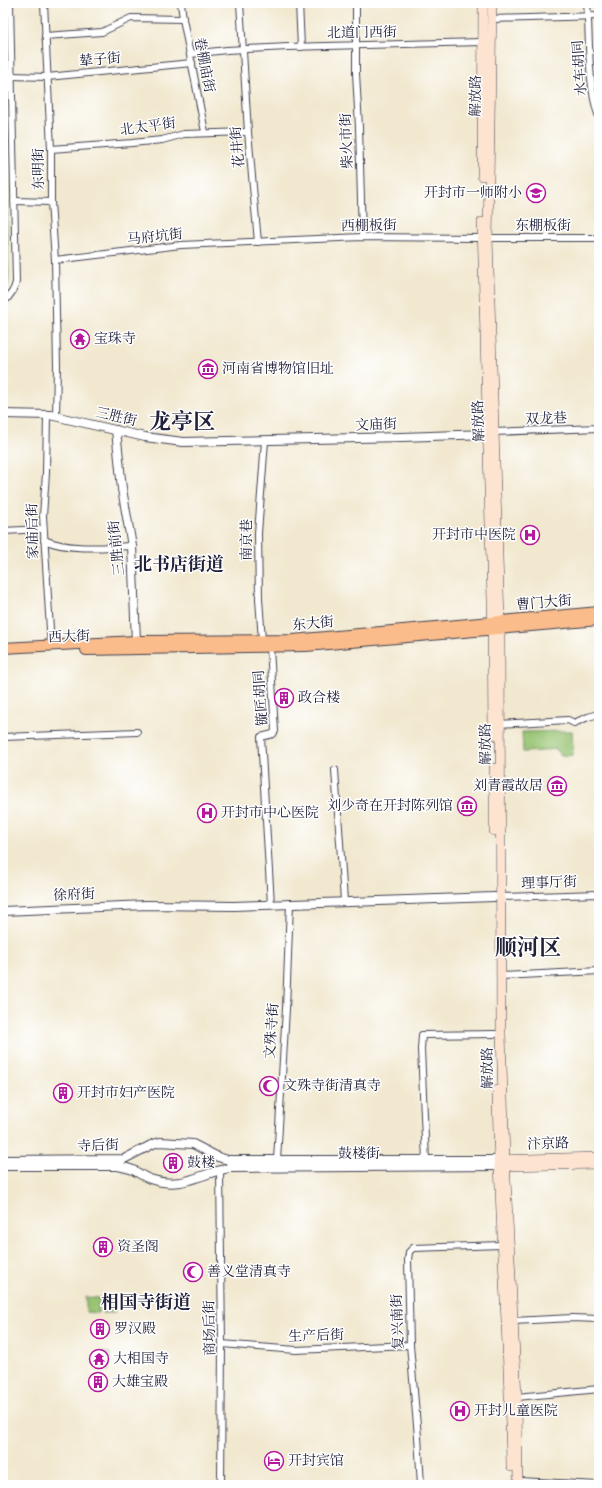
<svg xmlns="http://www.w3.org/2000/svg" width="602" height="1488" viewBox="0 0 602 1488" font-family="'Old Standard TT','Noto Serif SC',serif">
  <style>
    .green { fill: #97c472; stroke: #5c7356 }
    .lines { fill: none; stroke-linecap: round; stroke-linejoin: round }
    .minor-casing { stroke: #414051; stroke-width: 8 }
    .tertiary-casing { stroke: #414051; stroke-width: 10 }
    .secondary-casing { stroke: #414051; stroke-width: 10 }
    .primary-casing { stroke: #414051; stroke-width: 12 }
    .minor { stroke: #fff; stroke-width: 6 }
    .tertiary { stroke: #fff; stroke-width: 8 }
    .secondary { stroke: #fde4d1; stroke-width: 9 }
    .primary { stroke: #fabc8b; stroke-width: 10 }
    .labels { text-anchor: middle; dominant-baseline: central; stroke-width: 3; stroke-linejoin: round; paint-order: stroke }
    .street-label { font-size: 14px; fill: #22223b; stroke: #fff }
    .poi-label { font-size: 14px; fill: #22223b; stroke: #fff; text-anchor: start }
    .district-label { font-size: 18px; font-weight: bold; fill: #22223b; stroke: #fff }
    .town-label { font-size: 22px; font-weight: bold; fill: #22223b; stroke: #fff }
  </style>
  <rect width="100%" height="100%" fill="#fff"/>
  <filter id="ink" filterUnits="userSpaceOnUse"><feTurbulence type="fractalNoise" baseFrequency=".025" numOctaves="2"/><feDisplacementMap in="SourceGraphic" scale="8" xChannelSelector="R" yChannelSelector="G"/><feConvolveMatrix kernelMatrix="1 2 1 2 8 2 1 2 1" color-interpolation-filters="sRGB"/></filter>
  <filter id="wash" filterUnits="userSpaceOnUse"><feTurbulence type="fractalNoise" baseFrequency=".012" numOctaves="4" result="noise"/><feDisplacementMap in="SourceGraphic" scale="16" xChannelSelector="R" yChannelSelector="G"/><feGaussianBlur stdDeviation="0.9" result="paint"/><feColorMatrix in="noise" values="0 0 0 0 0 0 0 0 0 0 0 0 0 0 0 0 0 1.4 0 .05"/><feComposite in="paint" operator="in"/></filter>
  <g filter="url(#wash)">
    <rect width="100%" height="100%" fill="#f1e8cf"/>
    <g class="green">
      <path d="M3 3 9 280 7 291 3 298Z"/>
      <path d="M572 731 573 755 566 756 559 754 557 749 545 750 544 751 523 752 522 732Z"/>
      <path d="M86 1297 99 1298 98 1313 86 1312Z"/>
      <path d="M102 1298H115L114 1313H102Z"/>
      <path d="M101 1352 110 1353 109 1371 100 1370Z"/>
    </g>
  </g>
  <g filter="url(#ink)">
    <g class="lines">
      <defs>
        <g id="minor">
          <path d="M44 3 51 149V202L55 260 57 366 56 417"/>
          <path d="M181 3 183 19 205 132"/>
          <path d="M240 3 248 132 258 242"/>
          <path d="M299 3 301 47"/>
          <path d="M356 3V73L359 127 362 237"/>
          <path d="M587 3C590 38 587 85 599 117"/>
          <path d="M492 19 599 16"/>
          <path d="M45 36 102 32 131 18 183 19"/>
          <path d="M190 54 227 50 288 47 482 42"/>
          <path d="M11 76 47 77 192 63"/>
          <path d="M51 149 132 143 162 140 184 134 248 132"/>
          <path d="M14 201 51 202"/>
          <path d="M488 238H599"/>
          <path d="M55 260 181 245 362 237 481 238"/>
          <path d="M3 303C9 297 15 290 16 282L10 3"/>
          <path d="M47 415 46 473 43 516 51 646"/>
          <path d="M493 432 599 428"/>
          <path d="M3 531 43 529"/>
          <path d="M44 540C70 551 103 547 132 546"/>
          <path d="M262 640 259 599 258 533 265 441"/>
          <path d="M270 648 275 731 273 734 261 737 271 904"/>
          <path d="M499 724 568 720 574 723 588 717 599 714"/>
          <path d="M3 737 137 732"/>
          <path d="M335 770 344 901"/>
          <path d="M500 897 599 894"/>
          <path d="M501 976 599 971"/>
          <path d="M277 1160 286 1009 290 903"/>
          <path d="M426 1161 421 1049 422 1035 495 1034"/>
          <path d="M220 1171 222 1344 221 1485"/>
          <path d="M513 1321 572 1318 599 1319"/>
          <path d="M222 1344 296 1350 410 1345"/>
          <path d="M517 1397 599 1389"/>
          <path d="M518 1481 599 1485"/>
          <path d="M421 1485 418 1437 410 1345 408 1260 409 1252 413 1248 502 1245"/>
        </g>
        <g id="tertiary">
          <path d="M3 414 50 415 145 437 183 442 402 437 487 434"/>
          <path d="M116 430 122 489 132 546 136 641"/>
          <path d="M3 911 147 905 234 906 494 897"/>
          <path d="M3 1160 124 1159 153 1144 160 1142 193 1144 218 1157 228 1160H498"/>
          <path d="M3 1166H118C123 1167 128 1168 133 1170 139 1173 144 1177 150 1179 183 1190 198 1174 229 1168L498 1166"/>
        </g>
        <g id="secondary">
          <path d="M492 3 488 238 500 621 501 1034 505 1160 517 1397 518 1485"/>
          <path d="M482 176 483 3"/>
          <path d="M482 222 492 601 493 735"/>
          <path d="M494 768V831"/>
          <path d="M497 1090C499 1216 509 1341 511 1467"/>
          <path d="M498 1160 599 1157"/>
          <path d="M499 1166 599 1164"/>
        </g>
        <g id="primary">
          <path d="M3 648 136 641 293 640 599 612"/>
          <path d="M86 650 306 646 599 620"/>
        </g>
      </defs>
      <use href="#minor" class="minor-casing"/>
      <use href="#tertiary" class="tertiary-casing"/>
      <use href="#secondary" class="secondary-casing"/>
      <use href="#primary" class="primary-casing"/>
      <use href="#minor" class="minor"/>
      <use href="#tertiary" class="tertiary"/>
      <use href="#secondary" class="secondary"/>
      <use href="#primary" class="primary"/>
    </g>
  </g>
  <defs>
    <symbol id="school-ring" viewBox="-11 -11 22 22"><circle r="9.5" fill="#fff" stroke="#b5179e" stroke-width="1.5"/><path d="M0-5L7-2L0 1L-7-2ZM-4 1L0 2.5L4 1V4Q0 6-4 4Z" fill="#b5179e"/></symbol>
    <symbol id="temple-ring" viewBox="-11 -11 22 22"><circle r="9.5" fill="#fff" stroke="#b5179e" stroke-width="1.5"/><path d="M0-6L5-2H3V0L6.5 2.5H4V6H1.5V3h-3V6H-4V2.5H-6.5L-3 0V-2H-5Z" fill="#b5179e"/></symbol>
    <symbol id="museum-ring" viewBox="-11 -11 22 22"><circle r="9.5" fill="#fff" stroke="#b5179e" stroke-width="1.5"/><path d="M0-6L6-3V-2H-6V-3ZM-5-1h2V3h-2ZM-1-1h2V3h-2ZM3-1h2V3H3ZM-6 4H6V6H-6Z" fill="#b5179e"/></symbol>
    <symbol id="hospital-ring" viewBox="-11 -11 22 22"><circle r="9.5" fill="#fff" stroke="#b5179e" stroke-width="1.5"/><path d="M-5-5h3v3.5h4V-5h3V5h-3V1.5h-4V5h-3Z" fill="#b5179e"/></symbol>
    <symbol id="building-ring" viewBox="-11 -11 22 22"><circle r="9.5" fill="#fff" stroke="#b5179e" stroke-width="1.5"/><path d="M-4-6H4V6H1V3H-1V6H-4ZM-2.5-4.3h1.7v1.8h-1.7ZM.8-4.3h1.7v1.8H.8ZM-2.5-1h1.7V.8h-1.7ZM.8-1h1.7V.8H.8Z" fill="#b5179e"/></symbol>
    <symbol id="mosque-ring" viewBox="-11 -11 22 22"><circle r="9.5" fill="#fff" stroke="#b5179e" stroke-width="1.5"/><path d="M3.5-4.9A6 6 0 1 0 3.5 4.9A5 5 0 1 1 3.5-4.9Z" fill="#b5179e"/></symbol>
    <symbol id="hotel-ring" viewBox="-11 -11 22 22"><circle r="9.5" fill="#fff" stroke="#b5179e" stroke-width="1.5"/><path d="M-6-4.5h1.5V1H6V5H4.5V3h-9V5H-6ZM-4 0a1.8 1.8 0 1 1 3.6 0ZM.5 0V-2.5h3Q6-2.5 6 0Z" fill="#b5179e"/></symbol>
  </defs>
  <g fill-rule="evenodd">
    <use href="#school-ring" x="525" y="182" width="22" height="22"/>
    <use href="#temple-ring" x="69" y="328" width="22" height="22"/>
    <use href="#museum-ring" x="197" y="358" width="22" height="22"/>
    <use href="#hospital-ring" x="519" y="524" width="22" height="22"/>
    <use href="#building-ring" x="273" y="687" width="22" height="22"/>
    <use href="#museum-ring" x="546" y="775" width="22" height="22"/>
    <use href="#museum-ring" x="456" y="795" width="22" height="22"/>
    <use href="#hospital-ring" x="196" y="802" width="22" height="22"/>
    <use href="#mosque-ring" x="258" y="1075" width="22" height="22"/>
    <use href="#building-ring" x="52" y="1082" width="22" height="22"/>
    <use href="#building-ring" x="162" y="1152" width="22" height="22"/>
    <use href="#building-ring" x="92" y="1236" width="22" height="22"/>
    <use href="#mosque-ring" x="182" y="1261" width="22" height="22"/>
    <use href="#building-ring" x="89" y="1318" width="22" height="22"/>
    <use href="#temple-ring" x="88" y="1348" width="22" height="22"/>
    <use href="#building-ring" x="87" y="1371" width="22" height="22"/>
    <use href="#hospital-ring" x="449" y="1400" width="22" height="22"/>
    <use href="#hotel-ring" x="263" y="1450" width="22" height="22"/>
  </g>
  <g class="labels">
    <g class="street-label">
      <text transform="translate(362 33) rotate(-1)">北道门西街</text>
      <text transform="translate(100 60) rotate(-5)">辇子街</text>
      <text transform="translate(204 65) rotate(79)">卷棚庙街</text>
      <text transform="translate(580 68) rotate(-94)">水车胡同</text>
      <text transform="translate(476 96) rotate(-89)">解放路</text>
      <text transform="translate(148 127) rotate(-8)">北太平街</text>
      <text transform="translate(347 141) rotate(-92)">柴火市街</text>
      <text transform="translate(238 147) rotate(-95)">花井街</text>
      <text transform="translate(39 169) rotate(-91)">东明街</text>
      <text transform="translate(369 226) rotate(-1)">西棚板街</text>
      <text x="543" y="226">东棚板街</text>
      <text transform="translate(155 237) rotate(-6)">马府坑街</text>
      <text transform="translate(116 417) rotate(13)">三胜街</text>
      <text transform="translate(546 419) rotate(-2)">双龙巷</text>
      <text transform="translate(479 421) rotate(-92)">解放路</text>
      <text transform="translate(376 425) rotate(-2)">文庙街</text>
      <text transform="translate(33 531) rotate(-91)">家庙后街</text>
      <text transform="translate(247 540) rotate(-89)">南京巷</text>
      <text transform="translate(117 548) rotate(-96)">三胜前街</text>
      <text transform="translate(544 603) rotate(-5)">曹门大街</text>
      <text transform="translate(313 624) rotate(-5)">东大街</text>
      <text transform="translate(69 637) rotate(-2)">西大街</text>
      <text transform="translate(261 698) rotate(-94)">镟匠胡同</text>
      <text transform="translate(486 744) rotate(-91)">解放路</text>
      <text transform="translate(549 883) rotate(-2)">理事厅街</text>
      <text transform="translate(74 895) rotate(-3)">徐府街</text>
      <text transform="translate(272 1031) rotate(-86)">文殊寺街</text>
      <text transform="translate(488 1068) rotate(-91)">解放路</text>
      <text transform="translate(548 1144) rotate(-2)">汴京路</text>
      <text transform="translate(98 1146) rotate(-2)">寺后街</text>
      <text x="359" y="1154">鼓楼街</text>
      <text transform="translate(398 1322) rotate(-92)">复兴南街</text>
      <text transform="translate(210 1328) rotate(-91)">商场后街</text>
      <text transform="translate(316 1336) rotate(-2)">生产后街</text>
    </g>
    <g class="poi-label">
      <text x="522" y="193" text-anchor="end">开封市一师附小</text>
      <text x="94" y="339">宝珠寺</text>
      <text x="222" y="369">河南省博物馆旧址</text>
      <text x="516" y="535" text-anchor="end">开封市中医院</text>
      <text x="298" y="698">政合楼</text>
      <text x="543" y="786" text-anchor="end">刘青霞故居</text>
      <text x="453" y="806" text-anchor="end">刘少奇在开封陈列馆</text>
      <text x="221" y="813">开封市中心医院</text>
      <text x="283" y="1086">文殊寺街清真寺</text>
      <text x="77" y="1093">开封市妇产医院</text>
      <text x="187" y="1163">鼓楼</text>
      <text x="117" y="1247">资圣阁</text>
      <text x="207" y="1272">善义堂清真寺</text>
      <text x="114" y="1329">罗汉殿</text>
      <text x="113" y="1359">大相国寺</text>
      <text x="112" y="1382">大雄宝殿</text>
      <text x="474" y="1411">开封儿童医院</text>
      <text x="288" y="1461">开封宾馆</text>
    </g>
    <g class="district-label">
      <text x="179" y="565">北书店街道</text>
      <text x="146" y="1303">相国寺街道</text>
    </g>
    <g class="town-label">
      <text x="182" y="423">龙亭区</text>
      <text x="528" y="949">顺河区</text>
    </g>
  </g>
  <rect width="602" height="1488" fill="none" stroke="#fff" stroke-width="16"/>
</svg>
